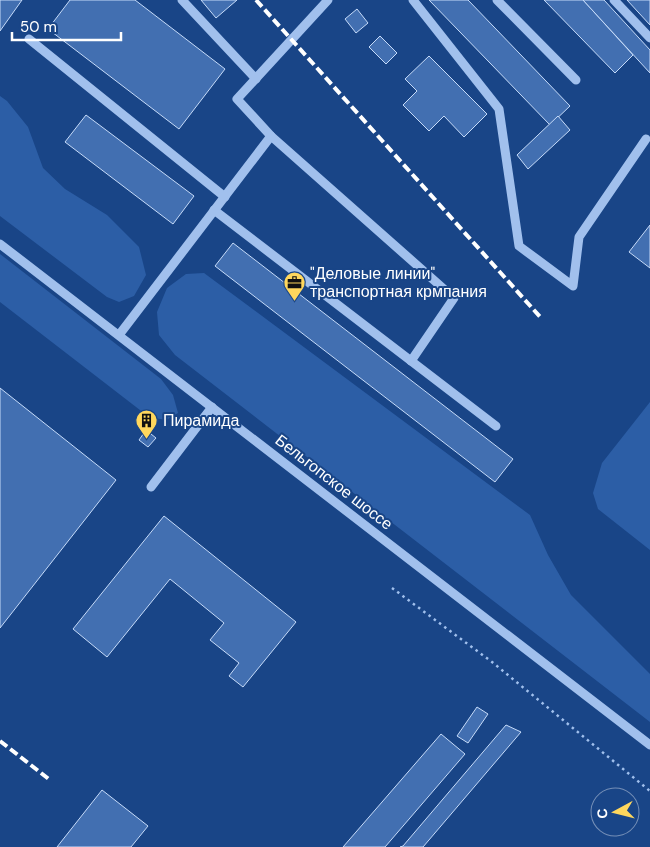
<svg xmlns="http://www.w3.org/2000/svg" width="650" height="847" viewBox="0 0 650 847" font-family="'DM Sans',sans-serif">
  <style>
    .green { fill: #2c5ea6 }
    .building { fill: #426fb1; stroke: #c6dbf9 }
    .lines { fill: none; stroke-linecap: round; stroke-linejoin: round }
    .path { stroke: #a1c0ed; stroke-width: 2.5; stroke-dasharray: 2.5 4; stroke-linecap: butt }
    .minor { stroke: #a1c0ed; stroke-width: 9 }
    .rail { stroke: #fff; stroke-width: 4; stroke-dasharray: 9 4; stroke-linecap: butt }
    .labels { text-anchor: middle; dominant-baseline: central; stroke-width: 4; stroke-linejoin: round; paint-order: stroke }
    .poi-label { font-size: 16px; fill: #fff; stroke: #194587; text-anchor: start }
    .street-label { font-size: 16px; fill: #fff; stroke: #194587 }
  </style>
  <rect width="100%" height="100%" fill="#194587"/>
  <g class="green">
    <path d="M0 96 7 101 28 127 43 168 65 189 107 215 139 247 146 275 134 296 119 302 107 297 0 216Z"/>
    <path d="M0 254 161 379 173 395 178 413 166 420 149 417 0 302Z"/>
    <path d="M204 273 530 515 548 555 571 595 650 674V722L175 355 159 335 157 312 167 288 186 274Z"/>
    <path d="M650 402V550L598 509 593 493 602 463Z"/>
  </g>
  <g class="building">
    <path d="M0 0H22L0 31Z"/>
    <path d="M70 0H135L225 69 179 129 48 29Z"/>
    <path d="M201 0H237L216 18Z"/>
    <path d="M429 0H468L570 106 550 125Z"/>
    <path d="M544 0H583L633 55 615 73Z"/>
    <path d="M583 0H604L650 50V73Z"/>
    <path d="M627 0H650V25Z"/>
    <path d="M357 9 368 23 356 33 345 19Z"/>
    <path d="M380 36 397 53 386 64 369 47Z"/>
    <path d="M429 56 487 114 464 137 444 116 429 131 403 105 417 91 405 79Z"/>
    <path d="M86 115 194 196 173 224 65 142Z"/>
    <path d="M558 116 570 130 528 169 517 155Z"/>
    <path d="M650 225V268L629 252Z"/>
    <path d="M233 243 513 459 495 482 215 266Z"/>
    <path d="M0 388 116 480 0 628Z"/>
    <path d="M146 430 156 438 148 447 139 440Z"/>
    <path d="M164 516 296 622 243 687 229 676 239 663 210 640 224 623 170 579 107 657 73 629Z"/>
    <path d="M477 707 488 714 468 743 457 736Z"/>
    <path d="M506 725 521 732 423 847H400L403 846Z"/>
    <path d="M441 734 465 754 385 847H343Z"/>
    <path d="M102 790 148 826 131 847H57Z"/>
  </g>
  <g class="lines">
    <path class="path" d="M392 588 492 662 650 791"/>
    <g class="minor">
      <path d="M182 0 256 79"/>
      <path d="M328 0 237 99 271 136 454 298 411 361"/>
      <path d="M413 0 499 109 519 246 573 286 579 237 646 139"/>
      <path d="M497 0 576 80"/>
      <path d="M614 0 650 38"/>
      <path d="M29 39 225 197"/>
      <path d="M214 210 496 426"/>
      <path d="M0 244 650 745"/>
      <path d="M119 335 271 136"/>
      <path d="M151 487 212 407"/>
    </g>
    <g class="rail">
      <path d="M256 0 542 319"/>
      <path d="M0 741 50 780"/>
    </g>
  </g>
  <defs>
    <symbol id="office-pin" viewBox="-11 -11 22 30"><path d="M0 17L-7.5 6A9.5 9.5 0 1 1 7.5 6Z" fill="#ffd75d" stroke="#194587"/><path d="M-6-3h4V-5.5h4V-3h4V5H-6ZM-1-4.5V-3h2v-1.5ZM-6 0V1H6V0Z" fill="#111"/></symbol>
    <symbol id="building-pin" viewBox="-11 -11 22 30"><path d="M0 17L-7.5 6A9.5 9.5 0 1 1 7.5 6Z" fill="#ffd75d" stroke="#194587"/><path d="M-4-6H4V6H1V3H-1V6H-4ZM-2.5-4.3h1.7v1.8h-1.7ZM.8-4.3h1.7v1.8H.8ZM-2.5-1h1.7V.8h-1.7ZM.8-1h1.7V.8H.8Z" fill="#111"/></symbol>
  </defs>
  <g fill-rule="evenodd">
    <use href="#office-pin" x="282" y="270" width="25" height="34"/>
    <use href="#building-pin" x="134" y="408" width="25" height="34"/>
  </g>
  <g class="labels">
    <g class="poi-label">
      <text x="310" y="273">"Деловые линии"<tspan x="310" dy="18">транспортная крмпания</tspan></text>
      <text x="163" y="420">Пирамида</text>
    </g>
    <g class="street-label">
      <text transform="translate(334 482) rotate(38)">Бельгопское шоссе</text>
    </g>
  </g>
  <g transform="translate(615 812) rotate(263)"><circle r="24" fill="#194587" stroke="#758fb7"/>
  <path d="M0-4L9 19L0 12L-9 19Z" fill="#ffd75d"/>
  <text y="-8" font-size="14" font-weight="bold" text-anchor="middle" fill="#ffffff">С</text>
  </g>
  <path d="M12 32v8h109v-8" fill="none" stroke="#ffffff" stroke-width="2.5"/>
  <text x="20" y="32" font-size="15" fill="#ffffff" stroke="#194587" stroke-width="4" paint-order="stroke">50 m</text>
</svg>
